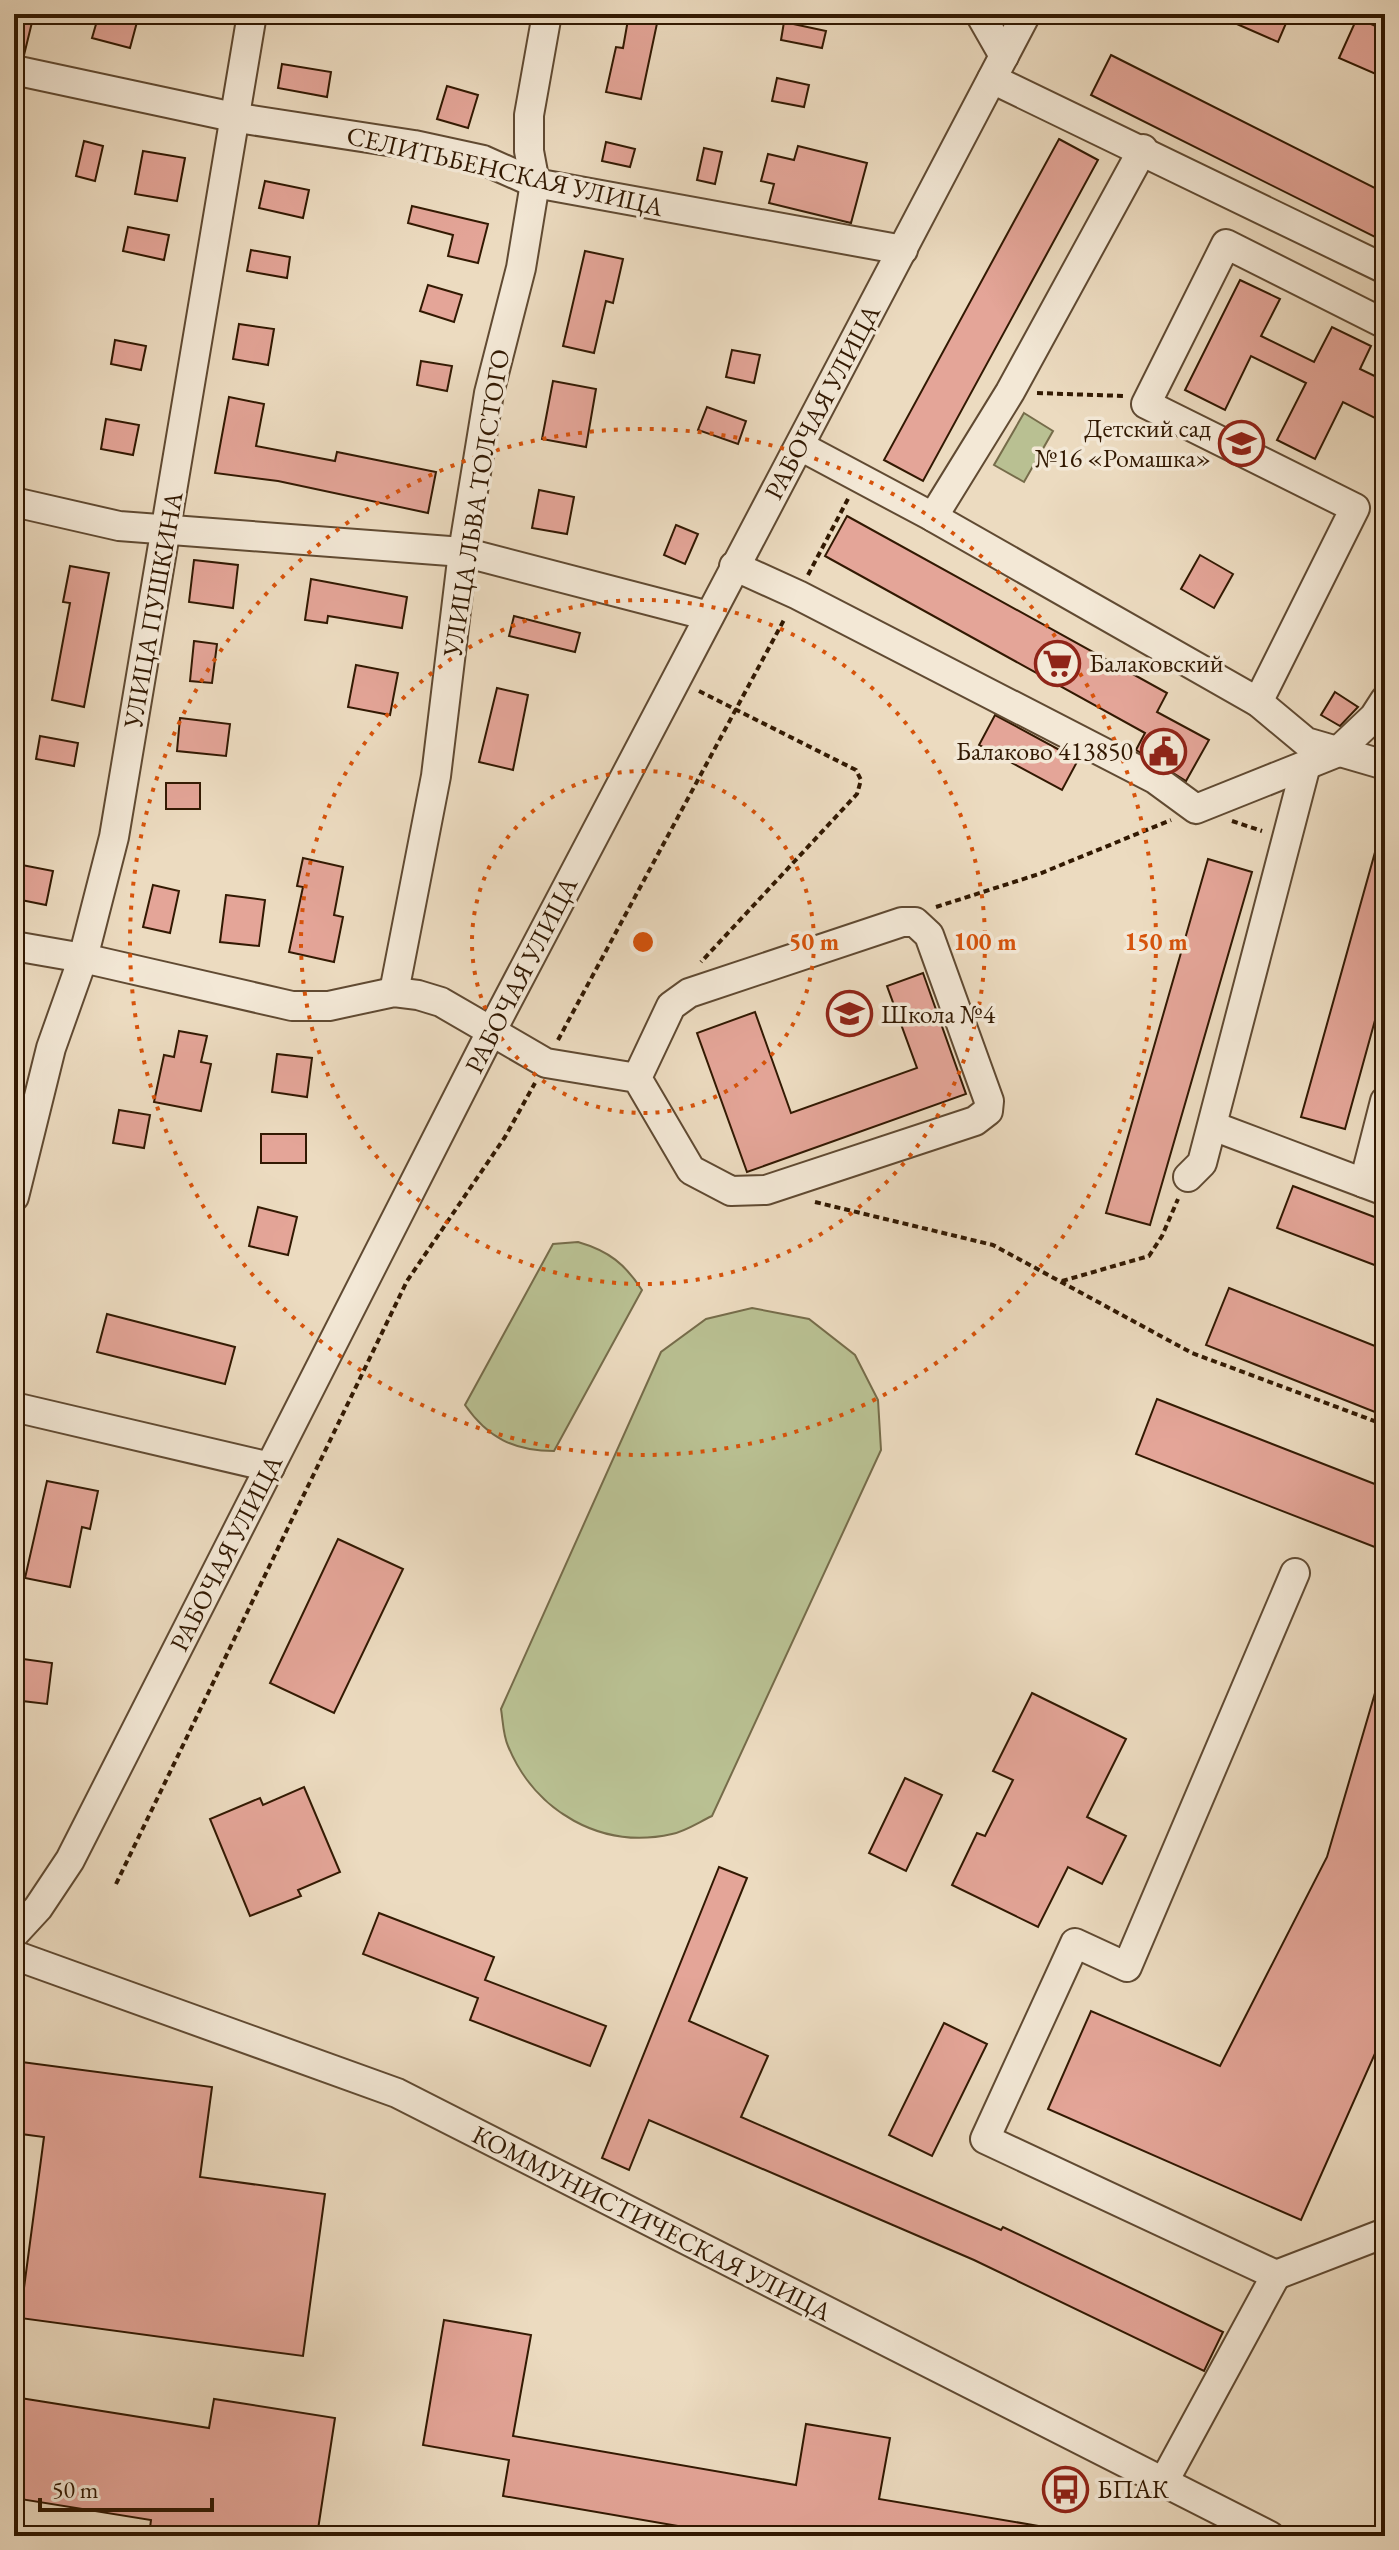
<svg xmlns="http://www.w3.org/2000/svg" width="1399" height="2550" viewBox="0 0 1399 2550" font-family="'EB Garamond',serif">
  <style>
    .green { fill: #b9c092; stroke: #766c4a; stroke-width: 2 }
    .building { fill: #e4a598; stroke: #321902; stroke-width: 2 }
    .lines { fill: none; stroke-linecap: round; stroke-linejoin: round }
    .minor-casing { stroke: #604a32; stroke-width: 32 }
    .path { stroke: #321902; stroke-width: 4; stroke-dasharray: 6 4; stroke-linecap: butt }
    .minor { stroke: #f3e8d6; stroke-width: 28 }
    .ring { fill: none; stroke: #d6530b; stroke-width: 4; stroke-dasharray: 4 8 }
    .labels { text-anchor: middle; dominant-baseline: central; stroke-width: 7; stroke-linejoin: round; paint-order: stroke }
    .street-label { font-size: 26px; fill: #321902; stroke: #f3e8d6 }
    .poi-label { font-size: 26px; fill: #321902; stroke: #f3e8d6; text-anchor: start }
    .centre { fill: #d6530b; stroke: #f3e8d6; stroke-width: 4 }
    .ring-label { font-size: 24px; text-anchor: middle; font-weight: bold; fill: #d6530b; stroke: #f3e8d6; stroke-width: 7; stroke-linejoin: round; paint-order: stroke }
  </style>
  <rect width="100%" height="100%" fill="#ecdbc0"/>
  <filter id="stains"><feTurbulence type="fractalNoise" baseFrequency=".0025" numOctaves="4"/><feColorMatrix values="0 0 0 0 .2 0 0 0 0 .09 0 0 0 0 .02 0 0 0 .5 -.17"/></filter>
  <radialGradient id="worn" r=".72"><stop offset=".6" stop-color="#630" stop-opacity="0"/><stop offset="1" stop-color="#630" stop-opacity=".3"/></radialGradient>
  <g class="green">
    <path d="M1024 413 1053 431 1024 482 994 465Z"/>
    <path d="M578 1242C609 1251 625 1264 642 1290L554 1451C514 1451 488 1438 465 1405L553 1244Z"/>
    <path d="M752 1308 809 1319 855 1355 878 1400 881 1450 712 1816C699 1822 686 1831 672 1834 602 1850 535 1812 508 1746 503 1735 503 1721 501 1709L661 1352 706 1319Z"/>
  </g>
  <g class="building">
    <path d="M14 14H34L24 55 14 53Z"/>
    <path d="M99 14 137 22 130 48 92 38Z"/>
    <path d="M629 14H659L641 99 606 92 616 47 623 48Z"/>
    <path d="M1214 14H1290L1278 42Z"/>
    <path d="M1357 18 1385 30V78L1339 58Z"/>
    <path d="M784 22 826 31 822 48 781 40Z"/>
    <path d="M1111 55 1385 193V242L1091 95Z"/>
    <path d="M282 64 331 72 327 97 278 88Z"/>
    <path d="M777 78 809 85 804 107 772 101Z"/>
    <path d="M447 86 478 95 468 128 437 119Z"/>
    <path d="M1059 139 1098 160 923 481 884 460Z"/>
    <path d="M84 141 103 146 95 181 76 176Z"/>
    <path d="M606 142 635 149 630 167 602 161Z"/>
    <path d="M798 146 867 163 851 223 769 203 774 184 761 181 768 154 794 160Z"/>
    <path d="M704 148 722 152 715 184 697 180Z"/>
    <path d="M143 151 185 158 177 201 135 194Z"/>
    <path d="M265 181 309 190 303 218 259 208Z"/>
    <path d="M412 206 488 224 478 263 448 256 453 235 408 223Z"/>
    <path d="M128 227 169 235 164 260 123 251Z"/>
    <path d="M251 250 290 257 287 278 247 271Z"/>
    <path d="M585 251 623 259 613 303 606 301 594 353 563 346Z"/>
    <path d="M1240 280 1280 299 1261 336 1314 362 1332 327 1371 346 1360 369 1385 381V423L1343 402 1315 459 1277 440 1306 383 1251 356 1225 410 1185 390Z"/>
    <path d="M428 285 462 295 454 322 420 311Z"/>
    <path d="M239 324 274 329 268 365 233 359Z"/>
    <path d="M115 340 146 346 141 370 111 364Z"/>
    <path d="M732 350 760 355 754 383 726 377Z"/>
    <path d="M421 361 452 366 447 391 417 385Z"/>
    <path d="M553 381 596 389 586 447 542 439Z"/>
    <path d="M229 397 264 404 256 446 335 461 337 452 436 472 428 513 278 481 215 473Z"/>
    <path d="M707 407 746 421 738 444 698 430Z"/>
    <path d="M106 419 139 425 133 455 101 449Z"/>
    <path d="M539 490 574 497 567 534 532 528Z"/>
    <path d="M847 516 1167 693 1157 712 1209 740 1186 781 1136 750 1145 733 825 556Z"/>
    <path d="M676 525 698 534 685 564 664 555Z"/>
    <path d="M1200 555 1233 574 1214 608 1181 589Z"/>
    <path d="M194 560 238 565 233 608 189 602Z"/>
    <path d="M70 566 109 573 84 707 52 700 70 603 63 602Z"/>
    <path d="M311 579 407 597 402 628 328 616 327 623 305 620Z"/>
    <path d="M514 616 580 633 575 652 509 636Z"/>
    <path d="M194 641 217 644 212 683 190 681Z"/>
    <path d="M356 665 398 673 390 715 348 707Z"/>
    <path d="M497 688 528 695 513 770 479 762Z"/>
    <path d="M1335 692 1358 707 1340 726 1321 715Z"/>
    <path d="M995 715 1078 760 1062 790 979 745Z"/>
    <path d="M180 718 230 724 226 756 177 751Z"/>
    <path d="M40 736 78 743 74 766 36 759Z"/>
    <rect x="166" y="783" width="34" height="26"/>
    <path d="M1379 838 1385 839V984L1345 1129 1301 1117Z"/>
    <path d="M303 858 343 867 334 915 343 917 334 962 289 952 303 887 297 886Z"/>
    <path d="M1208 859 1252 872 1150 1225 1106 1213Z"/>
    <path d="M22 865 53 871 46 905 16 899Z"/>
    <path d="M153 885 179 891 170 933 143 927Z"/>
    <path d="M226 895 265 900 259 946 220 942Z"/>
    <path d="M923 973 966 1094 747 1172 697 1033 755 1012 791 1113 917 1068 887 986Z"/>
    <path d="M179 1031 207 1036 201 1062 211 1064 201 1111 154 1102 164 1055 174 1057Z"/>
    <path d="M277 1054 312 1058 307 1097 272 1092Z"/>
    <path d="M119 1110 150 1115 144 1148 113 1143Z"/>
    <rect x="261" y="1134" width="45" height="29"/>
    <path d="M1293 1186 1385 1221V1269L1277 1228Z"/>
    <path d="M258 1207 297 1217 288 1255 249 1246Z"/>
    <path d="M1229 1288 1385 1350V1416L1206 1345Z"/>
    <path d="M107 1314 235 1347 225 1384 97 1352Z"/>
    <path d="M1157 1399 1385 1488V1551L1136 1454Z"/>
    <path d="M47 1481 98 1491 90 1529 82 1527 70 1587 25 1578Z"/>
    <path d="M338 1539 403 1569 334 1713 270 1683Z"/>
    <path d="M16 1658 52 1663 47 1704 14 1700Z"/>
    <path d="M1380 1676 1385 1677V2031L1301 2220 1048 2109 1091 2011 1220 2066 1327 1857Z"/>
    <path d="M1032 1693 1126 1739 1087 1817 1126 1836 1102 1884 1068 1867 1038 1927 952 1885 977 1833 985 1836 1013 1780 993 1771Z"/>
    <path d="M905 1778 942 1795 906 1871 869 1853Z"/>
    <path d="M304 1787 340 1872 298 1890 301 1896 250 1916 210 1819 260 1798 263 1805Z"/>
    <path d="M719 1867 747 1878 689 2021 768 2056 741 2117 1001 2230 1003 2227 1223 2332 1204 2371 974 2260 649 2120 629 2170 602 2158Z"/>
    <path d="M379 1913 494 1957 485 1980 606 2026 590 2066 470 2020 478 1998 363 1954Z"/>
    <path d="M944 2023 987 2044 932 2156 889 2135Z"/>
    <path d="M14 2061 212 2087 200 2177 325 2194 303 2356 20 2318 44 2137 14 2133Z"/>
    <path d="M444 2320 531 2335 513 2436 796 2485 806 2424 890 2438 879 2499 1039 2526 1038 2536H736L503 2496 509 2460 423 2445Z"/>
    <path d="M14 2397 209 2428 214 2399 335 2418 317 2536H149L151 2520 14 2498Z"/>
  </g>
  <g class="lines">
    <defs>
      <g id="minor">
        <path d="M980 14 1004 56"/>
        <path d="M14 70 238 118 414 145 483 160 535 183 903 250"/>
        <path d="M992 79 1385 269"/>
        <path d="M800 446 933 517 1258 702 1306 742 1385 765"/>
        <path d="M14 502 119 526 463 552 709 616"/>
        <path d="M933 517 1010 392 1143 149"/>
        <path d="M734 566 798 595 1155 779 1196 809 1336 753 1374 717 1385 700"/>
        <path d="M1258 702 1355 508 1146 404 1226 244 1385 324"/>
        <path d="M14 946 83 958 292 1006H329L394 992 418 995 441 1002 546 1063 637 1078 691 1170 731 1191 766 1190 975 1121 988 1111 989 1101 929 935 915 922H902L689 993 671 1006 637 1078"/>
        <path d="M394 992 436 776 463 552 489 393 521 268 535 183 529 151V115L547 14"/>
        <path d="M1213 1126 1385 1191"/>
        <path d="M1188 1177 1202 1163 1306 765"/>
        <path d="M1364 1183 1385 1101"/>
        <path d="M14 1197 51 1048 83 958 114 837 252 14"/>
        <path d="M14 1407 270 1467"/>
        <path d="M14 1934 38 1908 70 1860 492 1030 1026 14"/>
        <path d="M14 1955 397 2093 1270 2536"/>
        <path d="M1276 2275 1385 2233"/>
        <path d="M1163 2483 1276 2275 985 2139 1075 1943 1127 1967 1295 1573"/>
      </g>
    </defs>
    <use href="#minor" class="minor-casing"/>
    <g class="path">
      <path d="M1037 393 1124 396"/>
      <path d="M808 575 849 497"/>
      <path d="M699 691 856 770 861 780 857 794 701 962"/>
      <path d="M1232 821 1262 831"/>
      <path d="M936 907 1039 874 1171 820"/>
      <path d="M558 1040 785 618"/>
      <path d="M815 1202 993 1245 1192 1353 1385 1425"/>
      <path d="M1062 1281 1149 1256 1162 1236 1178 1199"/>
      <path d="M116 1884 407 1281 505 1137 535 1083"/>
    </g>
    <use href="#minor" class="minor"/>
  </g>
  <g class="ring">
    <circle cx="643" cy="942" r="171"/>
    <circle cx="643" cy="942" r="342"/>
    <circle cx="643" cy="942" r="513"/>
  </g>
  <defs>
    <symbol id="school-ring" viewBox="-11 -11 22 22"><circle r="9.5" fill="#f3e8d6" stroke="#8f2418" stroke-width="1.5"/><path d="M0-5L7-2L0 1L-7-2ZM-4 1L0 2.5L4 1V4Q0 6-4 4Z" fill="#8f2418"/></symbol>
    <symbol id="supermarket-ring" viewBox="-11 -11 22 22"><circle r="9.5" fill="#f3e8d6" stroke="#8f2418" stroke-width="1.5"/><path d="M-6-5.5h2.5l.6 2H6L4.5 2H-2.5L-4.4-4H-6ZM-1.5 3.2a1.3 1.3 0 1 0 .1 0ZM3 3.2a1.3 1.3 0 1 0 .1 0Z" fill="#8f2418"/></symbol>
    <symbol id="civic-ring" viewBox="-11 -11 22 22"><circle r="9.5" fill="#f3e8d6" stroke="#8f2418" stroke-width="1.5"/><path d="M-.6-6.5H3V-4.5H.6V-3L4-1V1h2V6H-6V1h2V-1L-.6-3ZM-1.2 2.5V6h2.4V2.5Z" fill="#8f2418"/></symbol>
    <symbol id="bus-ring" viewBox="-11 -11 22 22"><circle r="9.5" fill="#f3e8d6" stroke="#8f2418" stroke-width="1.5"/><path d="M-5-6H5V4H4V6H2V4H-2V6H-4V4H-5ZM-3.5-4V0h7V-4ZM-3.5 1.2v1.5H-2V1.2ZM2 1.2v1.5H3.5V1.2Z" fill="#8f2418"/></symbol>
  </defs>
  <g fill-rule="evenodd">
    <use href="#school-ring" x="1216" y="418" width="51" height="51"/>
    <use href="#supermarket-ring" x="1032" y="638" width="51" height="51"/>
    <use href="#civic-ring" x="1138" y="726" width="51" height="51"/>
    <use href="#school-ring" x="824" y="988" width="51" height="51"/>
    <use href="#bus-ring" x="1040" y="2464" width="51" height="51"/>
  </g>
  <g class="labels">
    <g class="street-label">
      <text transform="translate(505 171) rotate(13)">СЕЛИТЬБЕНСКАЯ УЛИЦА</text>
      <text transform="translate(822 402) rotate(-62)">РАБОЧАЯ УЛИЦА</text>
      <text transform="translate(476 503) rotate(-81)">УЛИЦА ЛЬВА ТОЛСТОГО</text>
      <text transform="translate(153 610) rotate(-80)">УЛИЦА ПУШКИНА</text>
      <text transform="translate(521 975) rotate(-63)">РАБОЧАЯ УЛИЦА</text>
      <text transform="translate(226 1553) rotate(-63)">РАБОЧАЯ УЛИЦА</text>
      <text transform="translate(652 2223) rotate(27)">КОММУНИСТИЧЕСКАЯ УЛИЦА</text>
    </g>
    <g class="poi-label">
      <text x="1211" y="428" text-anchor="end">Детский сад<tspan x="1211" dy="30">№16 «Ромашка»</tspan></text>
      <text x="1089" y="663">Балаковский</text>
      <text x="1133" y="751" text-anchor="end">Балаково 413850</text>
      <text x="881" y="1014">Школа №4</text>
      <text x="1097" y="2489">БПАК</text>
    </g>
  </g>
  <circle cx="643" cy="942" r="12" class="centre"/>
  <g class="ring-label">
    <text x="814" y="950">50 m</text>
    <text x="985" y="950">100 m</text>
    <text x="1156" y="950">150 m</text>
  </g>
  <rect width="1399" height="2550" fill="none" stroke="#ecdbc0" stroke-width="48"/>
  <rect x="16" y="16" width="1367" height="2518" fill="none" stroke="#321902" stroke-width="4"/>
  <rect x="24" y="24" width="1351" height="2502" fill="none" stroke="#321902" stroke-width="2"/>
  <path d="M40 2498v12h172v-12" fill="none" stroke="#321902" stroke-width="4"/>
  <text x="52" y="2498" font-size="24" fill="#321902" stroke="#f3e8d6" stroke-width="6" paint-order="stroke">50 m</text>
  <rect width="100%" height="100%" filter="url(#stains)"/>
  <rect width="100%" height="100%" fill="url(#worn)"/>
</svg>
